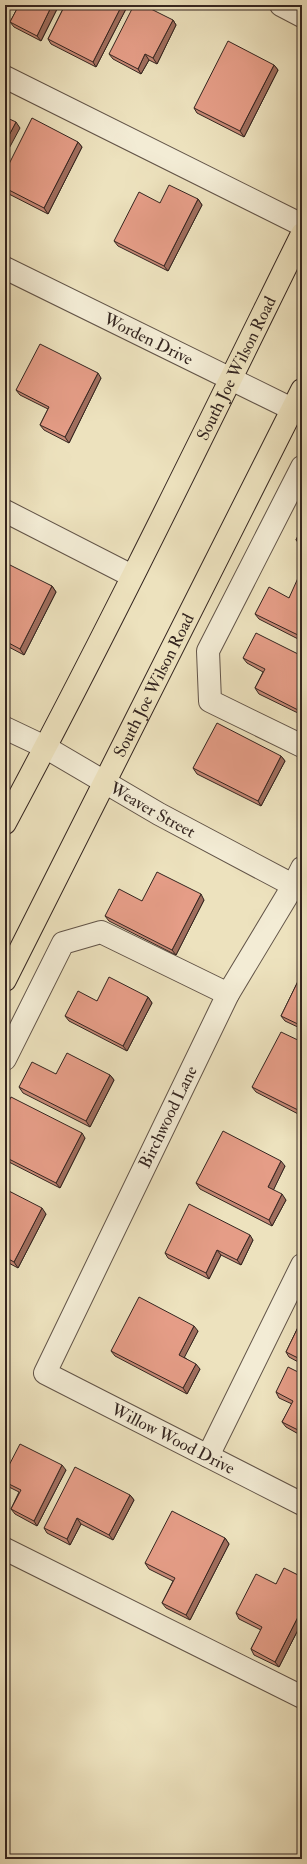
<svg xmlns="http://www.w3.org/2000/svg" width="307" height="1864" viewBox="0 0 307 1864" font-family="'IM FELL Double Pica',serif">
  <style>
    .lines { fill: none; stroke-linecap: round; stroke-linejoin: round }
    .minor-casing { stroke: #625448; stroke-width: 24 }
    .major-casing { stroke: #342520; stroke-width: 24 }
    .minor { stroke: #f3ecd5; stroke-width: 22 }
    .major { stroke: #ede2be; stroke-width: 22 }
    .wall { fill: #c58774; stroke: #342520 }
    .shaded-wall { fill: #a06e5e; stroke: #342520 }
    .building { fill: #e59d87; stroke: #342520 }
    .labels { text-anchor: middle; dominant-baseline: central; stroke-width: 3; stroke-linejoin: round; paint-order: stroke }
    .street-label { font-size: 17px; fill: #342520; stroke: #f3ecd5 }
  </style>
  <rect width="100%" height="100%" fill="#ede2be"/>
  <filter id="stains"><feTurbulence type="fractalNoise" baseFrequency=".005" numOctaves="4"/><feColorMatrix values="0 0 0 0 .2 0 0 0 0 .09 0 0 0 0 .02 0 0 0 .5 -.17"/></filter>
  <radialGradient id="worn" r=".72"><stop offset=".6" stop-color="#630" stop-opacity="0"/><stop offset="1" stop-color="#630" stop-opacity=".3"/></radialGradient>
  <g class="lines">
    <defs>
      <g id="minor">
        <path d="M281 5 302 16"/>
        <path d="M5 77 302 225"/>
        <path id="s1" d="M5 268 292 409"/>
        <path d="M302 467 208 651 210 701 302 746"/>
        <path d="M5 511 132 576"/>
        <path id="s2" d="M5 728 45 747 159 814 302 890"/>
        <path id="s3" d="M302 868 293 886 228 994 45 1373 302 1504"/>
        <path d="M5 1059 63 943 101 932 228 994"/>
        <path d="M208 1456 302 1265"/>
        <path d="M5 1549 302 1697"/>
      </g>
      <g id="major">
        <path id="s4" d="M5 823C109 629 205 431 302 234"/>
        <path id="s5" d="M5 980 302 390"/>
      </g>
    </defs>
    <use href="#minor" class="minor-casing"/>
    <use href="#major" class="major-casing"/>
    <use href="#minor" class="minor"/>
    <use href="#major" class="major"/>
  </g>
  <g class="wall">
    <path d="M15 5H59L41 41 14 27 10 22 18 7Z"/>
    <path d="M65 5H128L96 67 51 44 48 39Z"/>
    <path d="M173 20 176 25 157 64 149 60 141 74 113 59 109 54Z"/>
    <path d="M274 65 278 70 244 137 197 113 194 108Z"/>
    <path d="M78 142 82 147 48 214 5 192V172Z"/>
    <path d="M198 199 202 205 168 271 118 246 114 241 160 203Z"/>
    <path d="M101 378 69 443 44 430 40 425 48 409 20 395 16 390Z"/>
    <path d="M302 528V546L300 545 296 540Z"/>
    <path d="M5 571 52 586 56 592 24 655 5 645Z"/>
    <path d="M302 580V641L259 619 255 614 289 598Z"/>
    <path d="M302 656V715L259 694 255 688 263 672 247 663 243 658Z"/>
    <path d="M281 756 285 761 261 806 197 774 193 768Z"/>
    <path d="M204 900 176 955 109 921 105 916 142 901Z"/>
    <path d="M302 973V1029L285 1021 281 1016Z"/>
    <path d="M148 997 152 1003 127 1051 69 1021 65 1016 97 1001Z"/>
    <path d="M302 1042V1116L256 1092 252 1087Z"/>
    <path d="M56 1074 110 1075 114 1080 90 1127 23 1093 19 1087Z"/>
    <path d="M5 1109 85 1138 60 1188 5 1160Z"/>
    <path d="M285 1166 273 1190 286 1200 272 1226 200 1189 196 1183Z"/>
    <path d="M5 1189 46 1214 18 1268 5 1261Z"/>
    <path d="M253 1240 241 1265 221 1255 209 1279 168 1258 165 1253Z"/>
    <path d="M302 1319V1364L289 1357 286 1352Z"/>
    <path d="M198 1331 184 1357 200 1369 187 1394 115 1356 111 1351Z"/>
    <path d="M302 1374V1436L286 1427 282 1422 292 1404 279 1398 276 1392Z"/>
    <path d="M66 1470 37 1526 15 1514 11 1509 19 1492 5 1485V1482Z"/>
    <path d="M130 1495 134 1500 113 1540 81 1524 70 1545 47 1533 44 1528Z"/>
    <path d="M225 1538 229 1544 190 1620 166 1608 162 1603 173 1581 149 1569 145 1563Z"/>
    <path d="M302 1577V1622L279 1667 254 1655 251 1649 261 1630 239 1619 236 1613 276 1584Z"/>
  </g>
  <g class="shaded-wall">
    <path d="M52 5H59L41 41 37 36Z"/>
    <path d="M122 5H128L96 67 93 62Z"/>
    <path d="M173 20 176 25 157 64 153 58Z"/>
    <path d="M145 54 149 60 141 74 138 69Z"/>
    <path d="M274 65 278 70 244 137 240 131Z"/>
    <path d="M16 122 20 128 5 156V143Z"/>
    <path d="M78 142 82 147 48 214 44 208Z"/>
    <path d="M198 199 202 205 168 271 164 266Z"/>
    <path d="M98 373 101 378 69 443 65 437Z"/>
    <path d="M52 586 56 592 24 655 20 649Z"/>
    <path d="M302 702V715L298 710Z"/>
    <path d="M281 756 285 761 261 806 258 801Z"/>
    <path d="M201 894 204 900 176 955 172 950Z"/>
    <path d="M148 997 152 1003 127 1051 123 1046Z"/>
    <path d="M110 1075 114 1080 90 1127 86 1121Z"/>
    <path d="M82 1133 85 1138 60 1188 56 1183Z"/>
    <path d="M281 1161 285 1166 272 1193 268 1187Z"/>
    <path d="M282 1194 286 1200 272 1226 269 1220Z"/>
    <path d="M42 1208 46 1214 18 1268 14 1262Z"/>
    <path d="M250 1235 253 1240 241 1265 237 1260Z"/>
    <path d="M217 1250 221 1255 209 1279 206 1273Z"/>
    <path d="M194 1326 198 1331 183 1360 179 1355Z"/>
    <path d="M196 1364 200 1369 187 1394 183 1388Z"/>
    <path d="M62 1465 66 1470 37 1526 34 1521Z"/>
    <path d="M130 1495 134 1500 113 1540 109 1535Z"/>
    <path d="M77 1518 81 1524 70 1545 67 1539Z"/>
    <path d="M225 1538 229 1544 190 1620 186 1615Z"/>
    <path d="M302 1609V1622L279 1667 275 1662Z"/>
  </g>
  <g class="building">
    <path d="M19 5H52L37 36 10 22Z"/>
    <path d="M65 5H122L93 62 48 39Z"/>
    <path d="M134 5H143L173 20 153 58 145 54 138 69 109 54Z"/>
    <path d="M228 41 274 65 240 131 194 108Z"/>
    <path d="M5 117 16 122 5 143Z"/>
    <path d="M32 118 78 142 44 208 5 188V172Z"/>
    <path d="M169 185 198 199 164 266 114 241 139 192 160 203Z"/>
    <path d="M40 344 98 373 65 437 40 425 49 407 16 390Z"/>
    <path d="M302 528V543L296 540Z"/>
    <path d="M8 564 52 586 20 649 5 641V571Z"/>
    <path d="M298 578 302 580V637L255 614 269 587 289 598Z"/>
    <path d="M256 633 302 656V702L298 710 255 688 265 669 243 658Z"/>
    <path d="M217 723 281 756 258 801 193 768Z"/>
    <path d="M157 872 201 894 172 950 105 916 119 889 142 901Z"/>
    <path d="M302 973V1026L281 1016Z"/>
    <path d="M109 977 148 997 123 1046 65 1016 78 991 97 1001Z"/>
    <path d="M281 1032 302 1042V1112L252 1087Z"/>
    <path d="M67 1053 110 1075 86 1121 19 1087 32 1062 56 1074Z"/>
    <path d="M11 1097 82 1133 56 1183 5 1157V1109Z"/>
    <path d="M223 1131 281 1161 268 1187 282 1194 269 1220 196 1183Z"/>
    <path d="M5 1189 42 1208 14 1262 5 1257Z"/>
    <path d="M189 1204 250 1235 237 1260 217 1250 206 1273 165 1253Z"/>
    <path d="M139 1297 194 1326 179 1355 196 1364 183 1388 111 1351Z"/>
    <path d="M302 1319V1360L286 1352Z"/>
    <path d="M288 1367 302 1374V1432L282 1422 293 1401 276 1392Z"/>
    <path d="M20 1444 62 1465 34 1521 11 1509 21 1490 5 1482V1473Z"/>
    <path d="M75 1467 130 1495 109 1535 77 1518 67 1539 44 1528Z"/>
    <path d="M172 1511 225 1538 186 1615 162 1603 175 1578 145 1563Z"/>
    <path d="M284 1568 302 1577V1609L275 1662 251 1649 262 1627 236 1613 256 1574 276 1584Z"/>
  </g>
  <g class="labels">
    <g class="street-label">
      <text stroke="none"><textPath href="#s1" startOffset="160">Worden Drive</textPath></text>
      <text stroke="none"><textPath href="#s4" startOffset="510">South Joe Wilson Road</textPath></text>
      <text stroke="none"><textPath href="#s5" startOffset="330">South Joe Wilson Road</textPath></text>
      <text stroke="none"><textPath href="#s2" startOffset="169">Weaver Street</textPath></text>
      <text transform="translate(168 1117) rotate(-64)">Birchwood Lane</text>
      <text stroke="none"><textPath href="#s3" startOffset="711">Willow Wood Drive</textPath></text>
    </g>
  </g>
  <rect width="307" height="1864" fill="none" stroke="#ede2be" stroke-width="20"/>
  <rect x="6" y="6" width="295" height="1852" fill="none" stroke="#342520" stroke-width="2"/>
  <rect x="10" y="10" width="287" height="1844" fill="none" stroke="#342520"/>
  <rect width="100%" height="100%" filter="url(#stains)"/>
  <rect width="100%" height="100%" fill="url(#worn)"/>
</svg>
